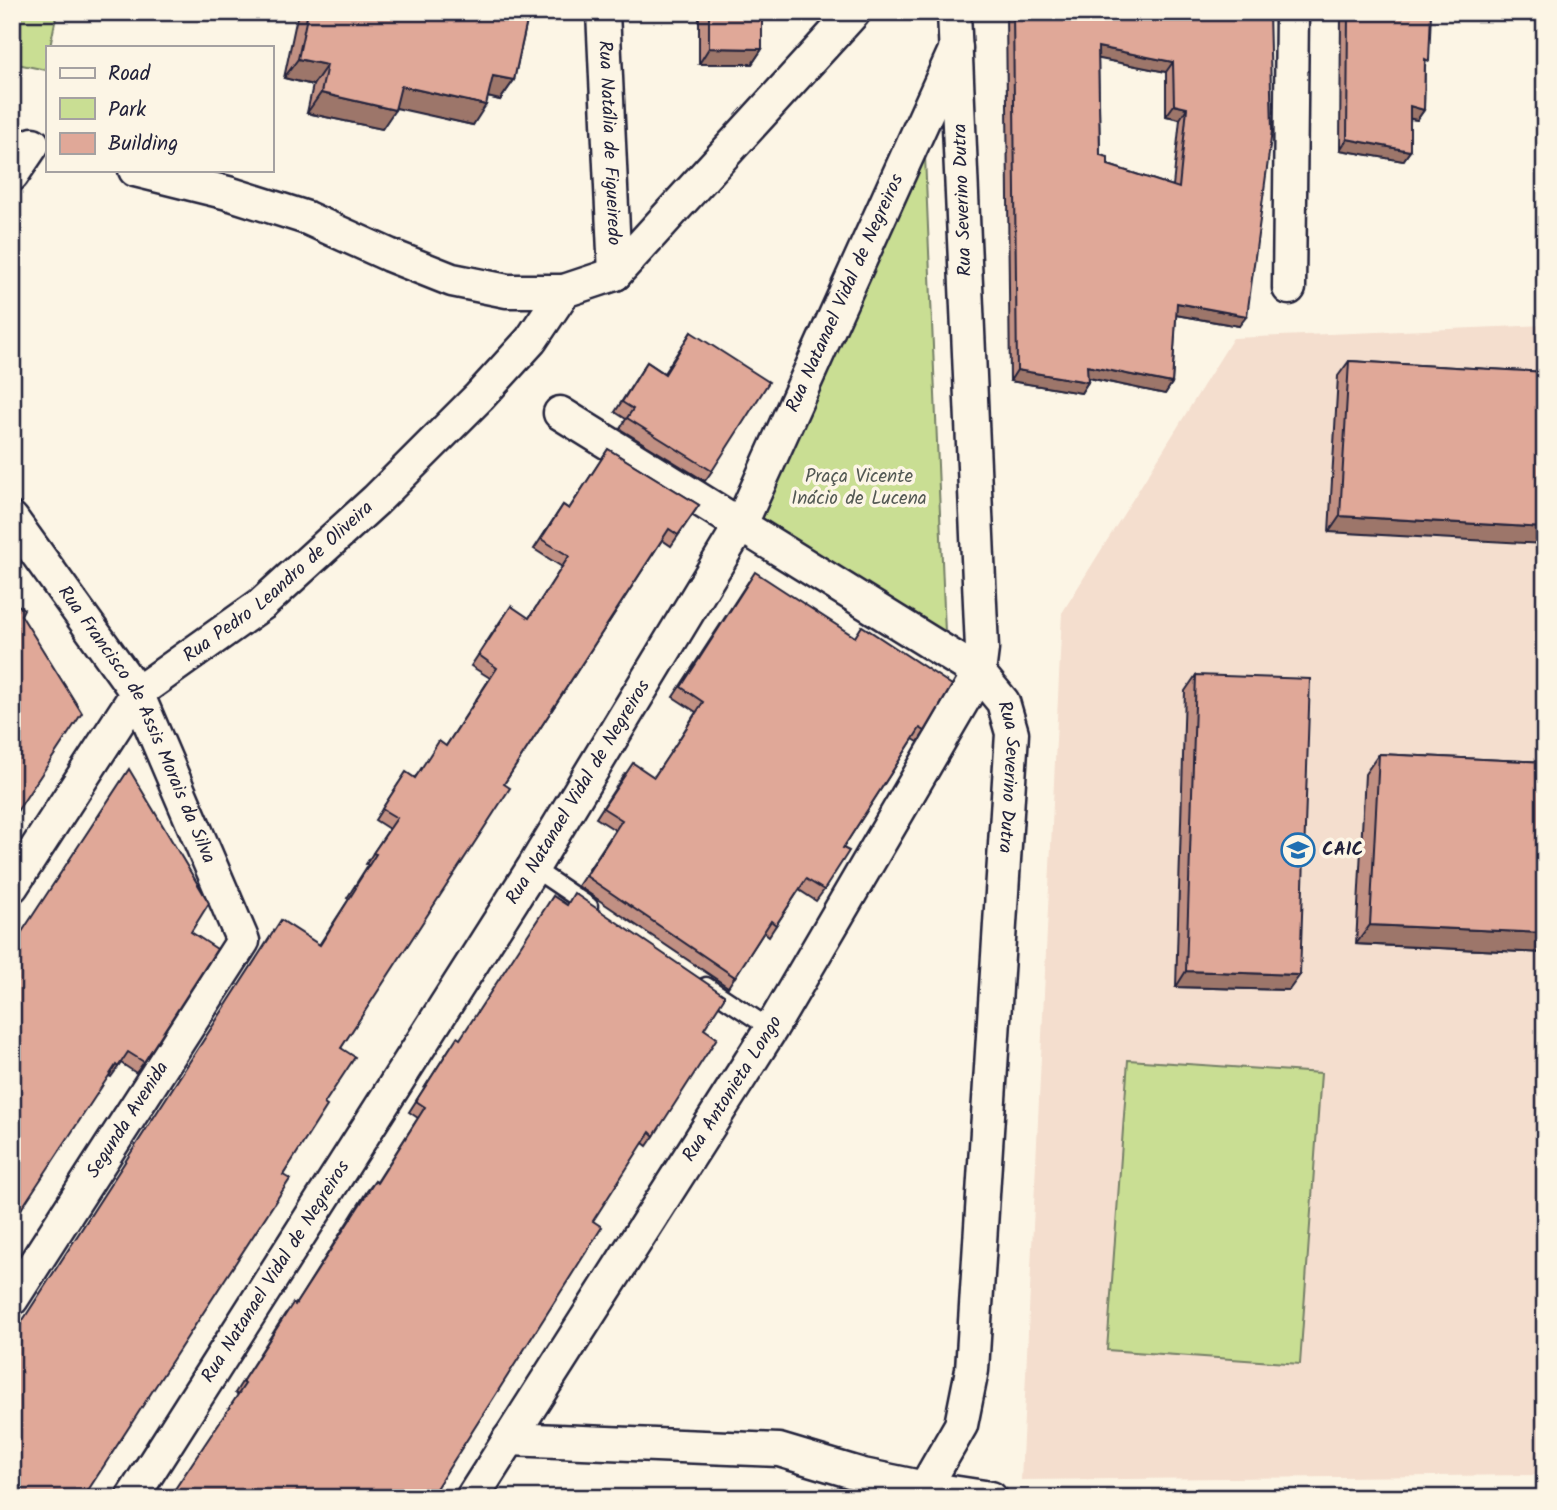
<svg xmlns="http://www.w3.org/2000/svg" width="1557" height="1510" viewBox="0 0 1557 1510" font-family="Kalam,sans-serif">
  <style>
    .built { fill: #f4dece }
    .green { fill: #c9de93; stroke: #768067; stroke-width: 2 }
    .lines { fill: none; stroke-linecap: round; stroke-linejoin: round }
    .service-casing { stroke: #22223b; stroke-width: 21 }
    .minor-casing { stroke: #22223b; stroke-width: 37 }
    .service { stroke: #fcf5e5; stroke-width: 16 }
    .minor { stroke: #fcf5e5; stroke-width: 32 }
    .wall { fill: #c19083; stroke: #22223b; stroke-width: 2; fill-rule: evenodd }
    .shaded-wall { fill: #9d766a; stroke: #22223b; stroke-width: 2 }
    .building { fill: #e0a898; stroke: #22223b; stroke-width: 2; fill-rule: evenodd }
    .labels { text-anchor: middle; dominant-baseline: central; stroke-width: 7; stroke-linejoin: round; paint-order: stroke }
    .street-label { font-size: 19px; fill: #22223b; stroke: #fcf5e5 }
    .park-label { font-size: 19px; fill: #545a55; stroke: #fcf5e5 }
    .poi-label { font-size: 19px; font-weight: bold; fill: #22223b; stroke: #fcf5e5; text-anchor: start }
  </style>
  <rect width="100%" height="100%" fill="#fcf5e5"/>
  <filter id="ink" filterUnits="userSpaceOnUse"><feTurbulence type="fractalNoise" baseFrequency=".0143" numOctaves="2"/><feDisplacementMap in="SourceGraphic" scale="14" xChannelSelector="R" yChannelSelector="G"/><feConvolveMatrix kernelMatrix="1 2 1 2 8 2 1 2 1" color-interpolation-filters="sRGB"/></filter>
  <g filter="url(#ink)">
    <path class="built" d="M1545 325V1475L1021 1480 1062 613 1233 338Z"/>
    <g class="green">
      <path d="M12 12H57L50 47H47L46 70 12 63Z"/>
      <path d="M925 156 945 632 757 521Z"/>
      <path d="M1128 1060 1321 1073 1300 1364 1107 1350Z"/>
    </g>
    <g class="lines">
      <defs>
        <g id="service">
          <path d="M533 868 589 906"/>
          <path d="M706 986 771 1029"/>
        </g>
        <g id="minor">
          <path id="s1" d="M603 12 615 274"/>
          <path d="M135 170 228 193 307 218 389 255 452 280 507 291H564L615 274 854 12"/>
          <path d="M12 175 33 144"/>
          <path d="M1289 288 1292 12"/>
          <path id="s2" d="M560 413 979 673 1003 702 1012 733 972 1370 961 1425 919 1498"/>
          <path id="s3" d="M12 519 137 693 243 941 12 1299"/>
          <path id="s4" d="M12 886 137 693 262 604 376 500 479 397 531 340 564 291"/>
          <path d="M509 1439 779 1450 863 1475 925 1488 991 1498"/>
          <path id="s5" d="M132 1498 533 868 740 526 956 48"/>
          <path id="s6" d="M472 1498 771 1029 979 673 982 649 954 12"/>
        </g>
      </defs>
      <use href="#service" class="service-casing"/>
      <use href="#minor" class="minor-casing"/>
      <use href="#service" class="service"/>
      <use href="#minor" class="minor"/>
    </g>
    <g class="wall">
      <path d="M298 12H529L514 80 500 100 488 97 473 125 396 107 382 129 307 113 313 85 284 78Z"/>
      <path d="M699 12H762V49L752 64H699Z"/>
      <path d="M1006 12H1269L1239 326 1176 315 1172 383 1165 394 1088 378V382L1081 393 1010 381ZM1098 58 1166 72V116L1180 119 1173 186 1108 165 1100 155Z"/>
      <path d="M1341 12H1431L1425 67 1424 110 1417 120 1410 119V151L1403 161 1340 150Z"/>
      <path d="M691 332 712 471 705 481 620 429 626 419 615 412 647 362 664 373Z"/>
      <path d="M1349 361 1545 372 1329 532 1338 376Z"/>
      <path d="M608 449 699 505 671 546 662 540 504 784 341 1048 324 1104 283 1175 319 945 349 899 347 898 368 865 366 864 389 829 375 820 399 783 415 777 446 746 490 678 471 666 503 617 529 618 562 567 534 549 563 505 569 509Z"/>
      <path d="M748 582 925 731 918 742 913 739 843 848 824 890 816 901 799 890 769 936 764 932 728 987 578 886 615 830 596 818 625 773 654 777 673 749 696 712 673 697Z"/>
      <path d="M1196 675 1289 990 1176 987 1185 691Z"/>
      <path d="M1379 754 1545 762V953L1356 944 1365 774Z"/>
      <path d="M191 932 144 1062 136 1073 121 1063 111 1077 109 1076Z"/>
      <path d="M704 1029 654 1136 647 1146 643 1143 238 1395 235 1393 285 1314 295 1305 367 1191 375 1181 377 1182 418 1118 409 1112 450 1048 460 1039Z"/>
    </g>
    <g class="shaded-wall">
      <path d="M1098 47 1173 62 1166 72 1090 57Z"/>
      <path d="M709 48 762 49 752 64H699Z"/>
      <path d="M298 59 327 65 313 85 284 78Z"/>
      <path d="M493 76 514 80 500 100 479 95Z"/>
      <path d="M401 86 486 105 473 125 387 106Z"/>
      <path d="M321 93 395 110 382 129 307 113Z"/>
      <path d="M1174 105 1187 108 1180 119 1166 116Z"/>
      <path d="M1410 106 1424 110 1417 120 1403 117Z"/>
      <path d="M1347 139 1410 151 1403 161 1340 150Z"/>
      <path d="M1177 303 1247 316 1239 326 1170 314Z"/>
      <path d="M1087 366 1172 383 1165 394 1080 376Z"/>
      <path d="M1017 370 1088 382 1081 393 1010 381Z"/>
      <path d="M1340 516 1545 528V544L1329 532Z"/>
      <path d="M1370 925 1545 933V953L1356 944Z"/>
      <path d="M1186 971 1300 975 1289 990 1176 987Z"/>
    </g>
    <g class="building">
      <path d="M308 12H529L514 80 493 76 486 105 401 86 395 110 321 93 327 65 298 59Z"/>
      <path d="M709 12H762V49L709 48Z"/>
      <path d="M1013 12H1269L1272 131 1247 316 1177 303 1172 383 1087 366 1088 382 1017 370ZM1098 47 1173 62 1174 105 1187 108 1179 188 1108 165V157L1100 155Z"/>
      <path d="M1348 12H1431L1429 61 1425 59 1424 110 1410 106V151L1347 139Z"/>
      <path d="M691 332 769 382 712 471 627 418 633 409 622 402 647 362 665 374Z"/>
      <path d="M1349 361 1545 372V528L1340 516Z"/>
      <path d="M608 449 699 505 678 535 669 529 504 784 510 788 341 1048 355 1057 324 1104 327 1106 283 1175 290 1179 83 1498H12V1337L281 920 320 945 356 888 355 887 376 854 373 853 397 818 382 809 406 772 415 778 439 741 446 746 497 668 479 655 511 606 529 618 569 556 541 539 563 505 569 509Z"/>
      <path d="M755 572 855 637 862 626 952 685 925 731 920 728 843 848 849 851 824 890 806 879 776 925 771 921 735 977 586 876 622 820 603 808 633 763 654 777 680 738 703 702 681 687Z"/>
      <path d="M12 601 24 609 21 615 82 713 12 819Z"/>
      <path d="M1196 675 1310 679 1300 975 1186 971Z"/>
      <path d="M1379 754 1545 762V933L1370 925Z"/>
      <path d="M129 769 209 903 191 932 217 949 144 1062 128 1052 118 1067 116 1065 12 1223V947Z"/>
      <path d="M574 893 724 995V998L704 1029 717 1038 654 1136 650 1132 593 1221 602 1227 430 1498H169L245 1384 242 1382 293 1303 295 1305 375 1181 377 1183 425 1107 416 1101 457 1037 460 1039 553 896 567 905Z"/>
    </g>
  </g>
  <defs>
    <symbol id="school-ring" viewBox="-11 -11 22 22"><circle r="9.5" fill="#fcf5e5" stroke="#1f6fb2" stroke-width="1.5"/><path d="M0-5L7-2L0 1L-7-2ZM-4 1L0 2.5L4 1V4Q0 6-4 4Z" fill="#1f6fb2"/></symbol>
  </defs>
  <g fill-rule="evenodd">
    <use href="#school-ring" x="1279" y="831" width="38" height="38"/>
  </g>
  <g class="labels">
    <g class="street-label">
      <text stroke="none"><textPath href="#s1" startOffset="131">Rua Natália de Figueiredo</textPath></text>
      <text transform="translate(963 200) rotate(-92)">Rua Severino Dutra</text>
      <text stroke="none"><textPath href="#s5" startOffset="1402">Rua Natanael Vidal de Negreiros</textPath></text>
      <text stroke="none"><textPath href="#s4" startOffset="410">Rua Pedro Leandro de Oliveira</textPath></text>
      <text stroke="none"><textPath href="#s3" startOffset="242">Rua Francisco de Assis Morais da Silva</textPath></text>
      <text stroke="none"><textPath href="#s2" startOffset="607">Rua Severino Dutra</textPath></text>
      <text stroke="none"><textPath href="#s5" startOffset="835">Rua Natanael Vidal de Negreiros</textPath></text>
      <text stroke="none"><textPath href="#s6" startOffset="485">Rua Antonieta Longo</textPath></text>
      <text transform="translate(128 1120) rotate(-57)">Segunda Avenida</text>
      <text stroke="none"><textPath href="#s5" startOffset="268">Rua Natanael Vidal de Negreiros</textPath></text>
    </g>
    <g class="park-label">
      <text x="859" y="477">Praça Vicente<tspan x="859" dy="22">Inácio de Lucena</tspan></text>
    </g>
    <g class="poi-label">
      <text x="1322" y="850">CAIC</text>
    </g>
  </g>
  <rect width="1557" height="1510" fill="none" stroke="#fcf5e5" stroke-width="42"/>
  <rect x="21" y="21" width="1515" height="1468" fill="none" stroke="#22223b" stroke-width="2.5" filter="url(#ink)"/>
  <rect x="46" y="46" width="228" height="126" fill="#fcf5e5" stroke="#a5a1a1" stroke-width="2"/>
  <rect x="60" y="68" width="35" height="10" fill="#fcf5e5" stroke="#a5a1a1" stroke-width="2"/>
  <text x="108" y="80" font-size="21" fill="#22223b">Road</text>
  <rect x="60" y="98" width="35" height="21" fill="#c9de93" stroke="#a5a1a1" stroke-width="2"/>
  <text x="108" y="116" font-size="21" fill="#22223b">Park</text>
  <rect x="60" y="133" width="35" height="21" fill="#e0a898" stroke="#a5a1a1" stroke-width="2"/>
  <text x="108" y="150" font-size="21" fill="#22223b">Building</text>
</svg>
